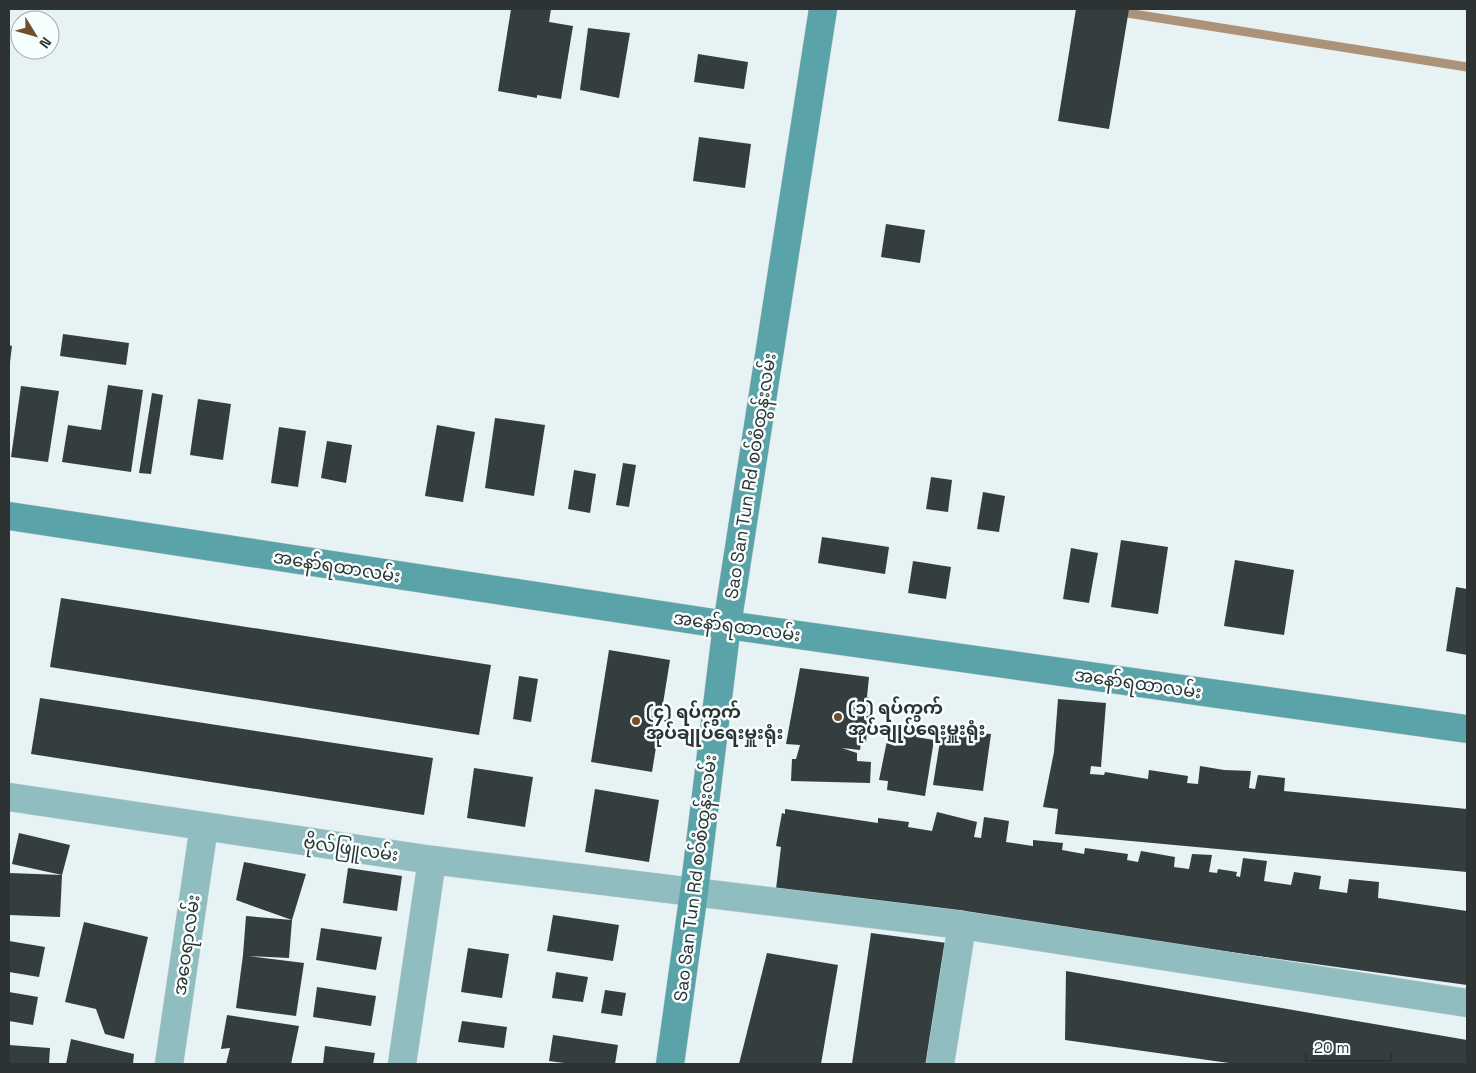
<svg xmlns="http://www.w3.org/2000/svg" width="1476" height="1073" viewBox="0 0 1476 1073" font-family="'Space Grotesk','Noto Sans Myanmar',sans-serif">
  <style>
    .lines { fill: none; stroke-linecap: round; stroke-linejoin: round }
    .stream { stroke: #ac9278; stroke-width: 9 }
    .building { fill: #343e3f }
    .street-casing { stroke: #c5cfd0; stroke-width: 29 }
    .secondary-casing { stroke: #c5cfd0; stroke-width: 29 }
    .street { stroke: #8fbdc0; stroke-width: 28 }
    .secondary { stroke: #5aa3a8; stroke-width: 28 }
    .poi-dot { fill: #734f29; stroke: #f7fefe; stroke-width: 2 }
    .labels { text-anchor: middle; dominant-baseline: central; stroke-width: 5; stroke-linejoin: round; paint-order: stroke }
    .street-label { font-size: 18px; fill: #2d3232; stroke: #f7fefe }
    .poi-label { font-size: 18px; font-weight: bold; fill: #2d3232; stroke: #f7fefe; text-anchor: start }
  </style>
  <rect width="100%" height="100%" fill="#e6f2f3"/>
  <g class="lines">
    <path class="stream" d="M1102 9 1467 67"/>
  </g>
  <g class="building">
    <path d="M511 9H551L549 22 573 26 561 99 537 95V98L498 91Z"/>
    <path d="M1076 9H1129L1109 129 1058 121Z"/>
    <path d="M588 28 630 33 619 98 580 90Z"/>
    <path d="M698 54 748 62 744 89 694 82Z"/>
    <path d="M699 137 751 144 745 188 693 181Z"/>
    <path d="M886 224 925 230 920 263 881 257Z"/>
    <path d="M63 334 129 343 126 365 60 356Z"/>
    <path d="M9 345 12 346 10 362H9Z"/>
    <path d="M108 385 143 390 131 472 62 462 68 425 101 430Z"/>
    <path d="M21 386 59 391 48 462 11 457Z"/>
    <path d="M152 393 163 395 151 474 139 473Z"/>
    <path d="M198 399 231 404 223 460 190 455Z"/>
    <path d="M495 418 545 425 534 496 485 488Z"/>
    <path d="M437 425 475 432 463 502 425 496Z"/>
    <path d="M279 427 306 431 298 487 271 483Z"/>
    <path d="M327 441 352 445 346 483 321 478Z"/>
    <path d="M623 463 636 465 629 507 616 505Z"/>
    <path d="M574 470 596 474 590 513 568 509Z"/>
    <path d="M931 477 952 480 948 512 926 509Z"/>
    <path d="M983 492 1005 496 999 532 977 529Z"/>
    <path d="M822 537 889 547 885 574 818 563Z"/>
    <path d="M1121 540 1168 547 1158 614 1111 607Z"/>
    <path d="M1071 548 1098 553 1089 603 1063 599Z"/>
    <path d="M1235 560 1294 570 1284 635 1224 626Z"/>
    <path d="M913 561 951 567 946 599 908 593Z"/>
    <path d="M1456 587 1467 589V655L1446 651Z"/>
    <path d="M61 598 491 665 479 735 50 667Z"/>
    <path d="M609 650 670 660 652 772 591 762Z"/>
    <path d="M800 668 869 677 867 697 870 698 866 742H861L860 750 842 748 857 753V761L871 762 870 783 791 781 792 759H796L800 745 786 744Z"/>
    <path d="M519 676 538 679 531 722 513 719Z"/>
    <path d="M40 698 433 758 424 815 31 754Z"/>
    <path d="M1058 699 1106 703 1101 767 1091 766 1090 774 1104 775 1105 772 1148 779 1149 770 1188 776 1187 783 1198 784 1200 766 1224 770 1251 771 1249 788 1255 789 1258 775 1285 778 1284 791 1467 809V872L1055 834 1058 809 1043 807 1054 752Z"/>
    <path d="M890 726 918 730 916 737 934 740 925 796 887 790 888 781 879 780Z"/>
    <path d="M942 729 979 730V733L991 734 983 791 933 785Z"/>
    <path d="M474 768 533 777 525 827 467 818Z"/>
    <path d="M595 789 659 800 649 862 585 852Z"/>
    <path d="M785 809 878 823V818L909 822 908 827 932 831 937 812 977 822 974 837 981 838 984 817 1009 821 1006 842 1033 846V840L1063 843 1062 850 1084 854 1085 848 1128 854 1127 860 1138 862 1141 851 1175 857 1174 867 1189 869 1192 854 1212 855 1209 872 1217 873 1218 869 1237 872 1236 876 1240 877 1243 858 1267 861 1264 881 1291 885 1294 872 1321 876 1319 889 1347 893 1349 879 1379 882 1378 898 1467 911V985L776 889 781 847 776 846 782 813 785 814Z"/>
    <path d="M19 833 70 845 62 875 12 864Z"/>
    <path d="M244 862 306 874 292 920 289 958 248 956 304 963 296 1016 236 1008 243 955 246 916 292 920 236 900Z"/>
    <path d="M348 868 402 876 397 911 343 903Z"/>
    <path d="M9 873 62 875 60 917 9 915Z"/>
    <path d="M553 915 619 925 613 961 547 951Z"/>
    <path d="M84 922 148 937 124 1039 105 1034 96 1009 65 1002Z"/>
    <path d="M321 928 382 937 376 970 316 960Z"/>
    <path d="M871 933 947 943 930 1064H852Z"/>
    <path d="M9 941 45 947 39 977 9 972Z"/>
    <path d="M468 948 509 954 502 998 461 992Z"/>
    <path d="M767 953 838 965 821 1064H739Z"/>
    <path d="M1066 971 1467 1040V1064H1236L1065 1040Z"/>
    <path d="M556 972 588 977 583 1002 552 998Z"/>
    <path d="M317 987 376 996 371 1026 313 1017Z"/>
    <path d="M605 990 626 993 622 1016 601 1013Z"/>
    <path d="M9 992 38 997 33 1025 9 1021Z"/>
    <path d="M227 1015 299 1026 291 1064H226L230 1048 221 1049Z"/>
    <path d="M462 1021 507 1027 504 1048 458 1042Z"/>
    <path d="M553 1035 618 1045 615 1064H572L549 1061Z"/>
    <path d="M71 1039 134 1054 133 1064H66Z"/>
    <path d="M9 1045 50 1048 49 1064H9Z"/>
    <path d="M325 1046 375 1053 373 1064H323Z"/>
  </g>
  <g class="lines">
    <defs>
      <g id="street">
        <path d="M9 797 432 860 962 925 1467 1003"/>
        <path d="M169 1064 204 826"/>
        <path d="M402 1064 432 860"/>
        <path d="M940 1064 962 925"/>
      </g>
      <g id="secondary">
        <path d="M9 516 727 625 1467 729"/>
        <path d="M670 1064 694 892 727 625 823 9"/>
      </g>
    </defs>
    <use href="#street" class="street-casing"/>
    <use href="#secondary" class="secondary-casing"/>
    <use href="#street" class="street"/>
    <use href="#secondary" class="secondary"/>
  </g>
  <g class="poi-dot">
    <circle cx="838" cy="717" r="5"/>
    <circle cx="636" cy="721" r="5"/>
  </g>
  <g class="labels">
    <g class="street-label">
      <text transform="translate(750 476) rotate(-81)">Sao San Tun Rd စဝ်စံထွန်းလမ်း</text>
      <text transform="translate(337 566) rotate(9)">အနော်ရထာလမ်း</text>
      <text transform="translate(737 626) rotate(8)">အနော်ရထာလမ်း</text>
      <text transform="translate(1138 683) rotate(8)">အနော်ရထာလမ်း</text>
      <text transform="translate(351 848) rotate(8)">ဗိုလ်ဖြူလမ်း</text>
      <text transform="translate(695 878) rotate(-83)">Sao San Tun Rd စဝ်စံထွန်းလမ်း</text>
      <text transform="translate(186 945) rotate(-82)">အဝေရာလမ်း</text>
    </g>
    <g class="poi-label">
      <text x="848" y="707">(၁) ရပ်ကွက်<tspan x="848" dy="21">အုပ်ချုပ်ရေးမှူးရုံး</tspan></text>
      <text x="646" y="711">(၄) ရပ်ကွက်<tspan x="646" dy="21">အုပ်ချုပ်ရေးမှူးရုံး</tspan></text>
    </g>
  </g>
  <rect width="1476" height="1073" fill="none" stroke="#2d3232" stroke-width="20"/>
  <g transform="translate(35 35) rotate(127)"><circle r="24" fill="#f7fefe" stroke="#a6acac"/>
  <path d="M0-4L9 19L0 12L-9 19Z" fill="#734f29"/>
  <text y="-8" font-size="14" font-weight="bold" text-anchor="middle" fill="#2d3232">N</text>
  </g>
  <path d="M1306 1053v8h85v-8" fill="none" stroke="#2d3232" stroke-width="2.5"/>
  <text x="1314" y="1053" font-size="15" fill="#2d3232" stroke="#f7fefe" stroke-width="4" paint-order="stroke">20 m</text>
</svg>
